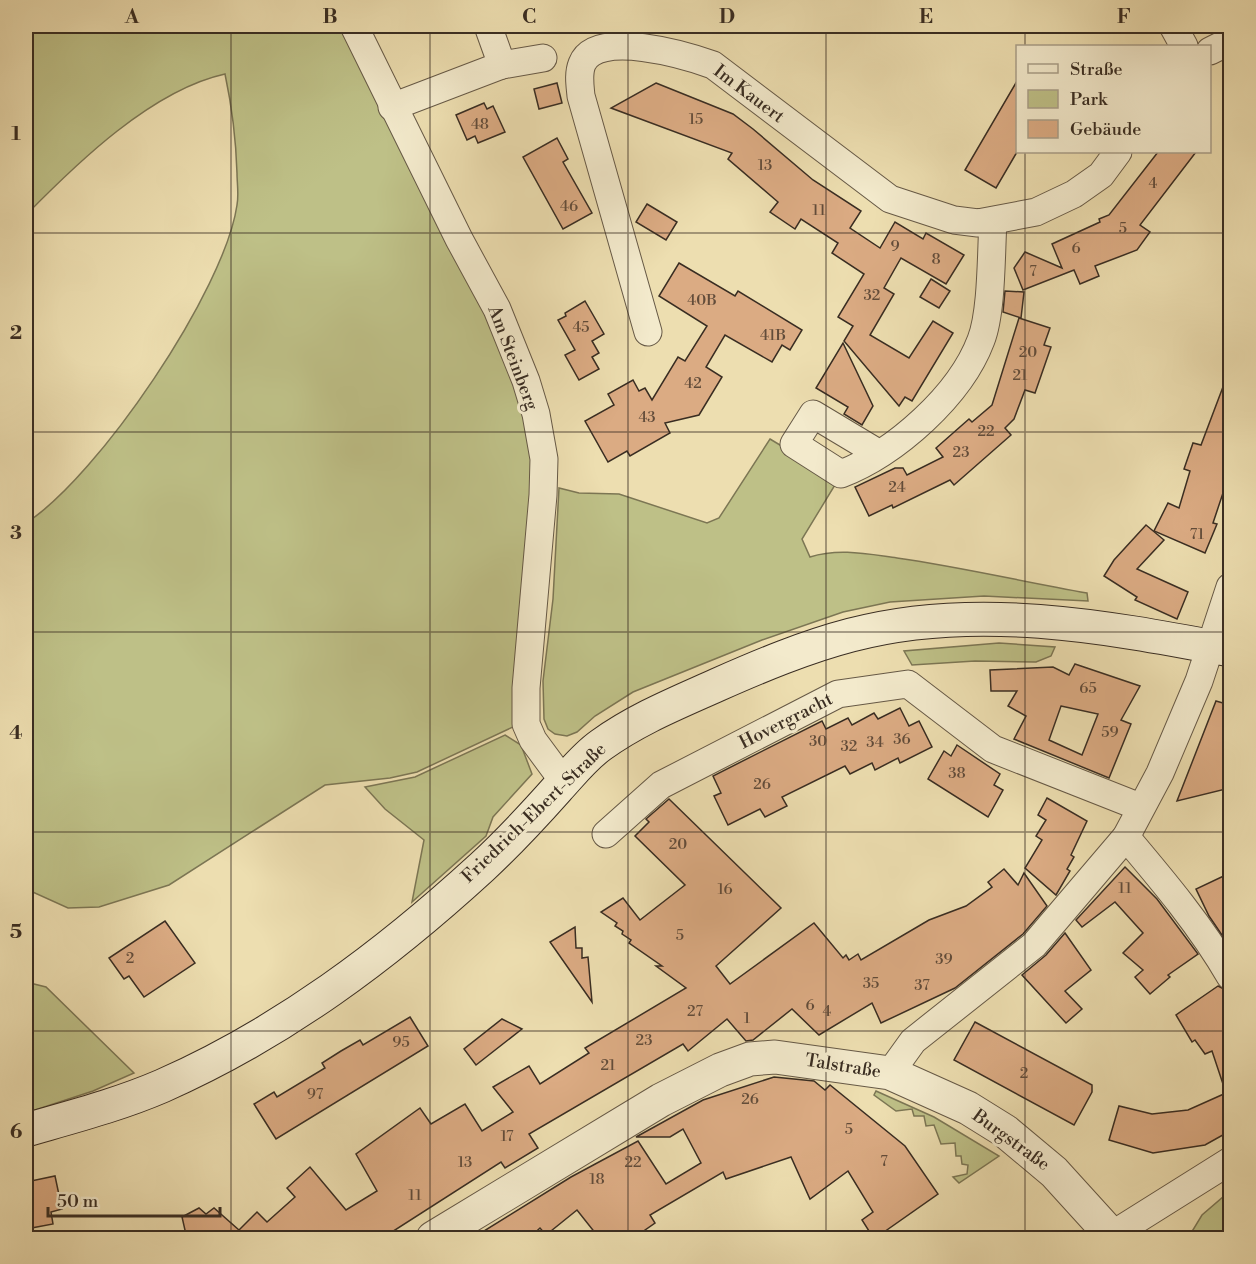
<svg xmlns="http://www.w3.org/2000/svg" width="1256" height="1264" viewBox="0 0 1256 1264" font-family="'Libre Bodoni',serif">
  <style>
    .green { fill: #bec087; stroke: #7c7654; stroke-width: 1.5 }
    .building { fill: #dbab83; stroke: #392d22; stroke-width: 1.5; fill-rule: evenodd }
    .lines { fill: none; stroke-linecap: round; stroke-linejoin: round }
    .minor-casing { stroke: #665946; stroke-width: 29 }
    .tertiary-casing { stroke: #665946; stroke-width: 35 }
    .secondary-casing { stroke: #392d22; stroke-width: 35 }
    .minor { stroke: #f3eacc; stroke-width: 27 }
    .tertiary { stroke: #f3eacc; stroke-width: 33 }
    .secondary { stroke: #f3eacc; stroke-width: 33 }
    .grid { fill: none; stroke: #392d22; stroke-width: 1.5; stroke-opacity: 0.55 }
    .labels { text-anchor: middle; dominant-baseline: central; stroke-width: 6; stroke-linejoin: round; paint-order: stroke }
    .number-label { font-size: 15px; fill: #624c3a }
    .street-label { font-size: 18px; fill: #392d22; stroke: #f3eacc }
    .neatline { fill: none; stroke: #392d22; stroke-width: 2 }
    .grid-label { font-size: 20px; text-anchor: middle; font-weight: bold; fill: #392d22 }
  </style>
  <rect width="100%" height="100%" fill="#eddeb0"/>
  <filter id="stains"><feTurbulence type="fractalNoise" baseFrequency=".00333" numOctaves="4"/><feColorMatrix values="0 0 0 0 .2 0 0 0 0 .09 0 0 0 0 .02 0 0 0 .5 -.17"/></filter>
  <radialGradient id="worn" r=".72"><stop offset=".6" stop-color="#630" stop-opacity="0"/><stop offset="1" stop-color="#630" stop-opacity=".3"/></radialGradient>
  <g class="green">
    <path d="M26 26H345L490 316 515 382 531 446 534 489 515 726 417 772 390 778 325 785 169 885 99 907 68 908 26 889V523C98 477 225 290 237 205 239 195 237 183 237 173 236 139 232 107 225 74 152 90 77 163 26 215Z"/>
    <path d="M770 439 838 480 802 539 810 557C839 548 867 554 897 558 961 567 1024 582 1087 593L1088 601 984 596 890 602 843 612 762 640 633 692 595 716 577 732 567 736 555 734 548 729 544 719 543 681 553 599 559 488 579 493 619 494 707 523 719 518Z"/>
    <path d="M999 643 1055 647 1051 656 1036 662 975 661 912 665 904 651Z"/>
    <path d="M505 735 521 745 532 774 493 817 486 836 412 902 424 840 385 809 365 787 415 777Z"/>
    <path d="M26 982 46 987 134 1073 93 1091 26 1113Z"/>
    <path d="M876 1091 934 1117 999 1156 959 1183 953 1177 967 1174 968 1165 962 1164 961 1156H956L955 1143 941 1144 934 1125 926 1126 924 1116H914L912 1109 896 1111 874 1095Z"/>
    <path d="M1230 1191V1238H1188L1202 1215Z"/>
  </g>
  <g class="building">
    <path d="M1017 81V152L996 188 965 170Z"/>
    <path d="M557 83 562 103 539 109 534 89Z"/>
    <path d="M656 83 733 114 753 129 813 180 861 211 850 228 880 248 895 222 923 239 926 233 964 255 946 284 901 258 884 288 894 294 870 335 909 358 933 321 953 333 912 401 905 397 899 406 844 341 853 326 838 317 864 274 832 253 838 243 801 219 795 229 770 212 778 202 728 159 732 153 611 108Z"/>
    <path d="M484 103 487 109 493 106 505 132 478 143 475 136 467 140 456 115Z"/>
    <path d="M557 138 568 159 563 162 592 213 563 229 523 157Z"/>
    <path d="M1158 152H1196L1140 225 1150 232 1137 250 1095 266 1099 276 1080 284 1074 270 1023 290 1014 268 1025 252 1062 268 1052 244 1100 222 1099 219 1109 215Z"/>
    <path d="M647 204 677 222 666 240 636 222Z"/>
    <path d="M679 263 735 296 738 291 802 330 790 350 782 345 772 362 725 335 706 367 722 377 699 415 665 423 670 433 630 456 627 451 608 462 585 421 614 405 608 394 633 380 639 391 645 388 652 400 678 357 685 361 707 326 659 296Z"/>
    <path d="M931 279 950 291 939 308 920 297Z"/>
    <path d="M1005 291 1024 292 1021 318 1003 312Z"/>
    <path d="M585 301 604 334 592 341 599 353 592 357 599 369 579 380 565 355 575 350 558 320 566 316 565 313Z"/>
    <path d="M1019 318 1050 328 1044 345 1051 347 1035 393 1025 390 1014 419 1005 428 1011 435 954 485 950 480 893 508 892 505 869 516 855 487 895 468H903L907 475 943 457 936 448 969 419 972 422 992 405Z"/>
    <path d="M843 343 873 406 862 425 844 414 848 407 816 388Z"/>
    <path d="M1229 371 1230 472 1213 523 1217 524 1205 553 1154 531 1168 503 1179 508 1190 471 1184 469 1193 443 1201 445Z"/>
    <path d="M1146 525 1164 540 1137 569 1188 592 1177 619 1135 600 1137 597 1104 576 1114 560Z"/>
    <path d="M1075 664 1140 686 1121 720 1131 724 1109 778 1014 739 1026 716 1008 706 1017 691H991L990 670 1053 667 1069 675ZM1061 706 1098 714 1082 755 1049 740Z"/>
    <path d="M1216 701 1230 705V788L1177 801Z"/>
    <path d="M900 708 909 726 919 721 932 747 900 763 898 758 875 770 872 763 850 774 845 766 782 797 787 806 765 817 760 809 728 825 714 796 721 793 713 776 822 721 826 729 848 718 852 725 874 713 878 719Z"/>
    <path d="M957 745 1000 774 994 785 1003 790 988 817 928 779 944 751 951 756Z"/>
    <path d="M1047 798 1087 821 1071 855 1074 857 1067 869 1070 871 1056 895 1025 868 1042 840 1036 836 1046 820 1038 815Z"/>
    <path d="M669 799 781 908 716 966 730 984 814 923 843 958 846 955 849 960 858 954 861 960 929 920 966 906 992 887 988 882 1004 869 1018 885 1024 873 1047 906 1023 934 955 988 881 1023 872 1003 819 1035 792 1009 753 1040 746 1041 727 1019 688 1051 683 1044 529 1134 538 1148 505 1168 501 1162 381 1239H187L182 1217 199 1208 206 1214 214 1208 239 1230 257 1212 267 1222 295 1197 287 1188 310 1167 346 1210 377 1191 356 1154 420 1108 431 1124 465 1104 482 1131 513 1112 493 1087 529 1066 540 1084 589 1053 585 1048 686 988 656 966H662L629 943 631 940 622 934 623 931 615 926 617 923 601 912 623 898 640 920 685 885 635 836 649 822 646 819Z"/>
    <path d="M1125 867 1157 899 1198 954 1168 975 1170 977 1150 994 1135 977 1143 970 1123 953 1143 933 1115 902 1082 927 1076 920Z"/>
    <path d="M1230 873V947L1209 916 1196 889Z"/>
    <path d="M165 921 195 963 144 997 129 976 124 979 109 958Z"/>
    <path d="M575 927 576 948H582V958L588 957 592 1002 550 942Z"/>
    <path d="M1065 933 1091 970 1065 991 1082 1009 1066 1023 1022 975 1046 955Z"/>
    <path d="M1218 986 1230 992V1131L1205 1145 1153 1153 1109 1140 1119 1106 1152 1114 1188 1110 1226 1093 1212 1051 1205 1054 1195 1040 1192 1042 1176 1015Z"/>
    <path d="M410 1017 428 1046 276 1139 254 1104 274 1092 277 1097 325 1068 322 1063 341 1051 360 1040 363 1045Z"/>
    <path d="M502 1019 522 1029 476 1065 464 1049Z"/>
    <path d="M975 1022 1092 1085V1092L1074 1125 954 1060Z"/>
    <path d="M774 1077 814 1081 825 1090 830 1085 905 1146 938 1194 874 1239 862 1220 873 1212 848 1171 810 1199 791 1157 726 1179 723 1172 650 1215 655 1223 632 1239H600L577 1210 546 1235 540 1228 528 1239H471L571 1177 638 1141 666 1184 701 1163 683 1129 670 1137H636L703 1100Z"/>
    <path d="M55 1176 62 1209 51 1212 53 1224 26 1229V1182Z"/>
  </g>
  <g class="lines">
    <defs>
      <g id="minor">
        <path d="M354 26 459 239 497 309 526 381 536 414 544 459 543 495 526 688V724L533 740 564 782"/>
        <path d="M488 26 502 65"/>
        <path d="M1173 26 1184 46"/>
        <path d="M1210 51 1230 41"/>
        <path d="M392 107 502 65 543 58"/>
        <path d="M648 332 581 96C580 85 578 74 582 64 596 28 688 56 713 65L890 199 954 220 978 223 1036 212 1074 194 1101 175 1118 152"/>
        <path d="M878 453 813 414 794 444 841 474C895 453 960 396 981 340 992 312 991 253 993 221"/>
        <path d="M606 834 661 785 838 694 908 684 993 749 1140 807"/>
        <path d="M1126 837C1164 882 1201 926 1230 976"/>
        <path d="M890 1073 913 1041 1034 945 1126 837 1160 773 1199 681 1230 587"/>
        <path d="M1112 1235 1230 1161"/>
      </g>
      <path id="tertiary" d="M433 1238 661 1100 720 1070 750 1059 775 1057 890 1073 968 1108 1005 1131 1054 1172 1114 1238"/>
      <path id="secondary" d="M26 1130C71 1117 118 1105 162 1086 282 1033 386 955 482 867 509 842 534 815 558 788 572 773 584 757 601 745 637 719 677 703 717 685 760 666 805 647 851 635 976 602 1107 627 1230 650"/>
    </defs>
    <use href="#minor" class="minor-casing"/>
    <use href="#tertiary" class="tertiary-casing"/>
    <use href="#secondary" class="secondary-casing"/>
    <use href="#minor" class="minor"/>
    <use href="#tertiary" class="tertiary"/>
    <use href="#secondary" class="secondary"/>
  </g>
  <path class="grid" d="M231 26V1238M430 26V1238M628 26V1238M826 26V1238M1025 26V46M1025 152V1238M26 233H1230M26 432H1230M26 632H1230M26 832H1230M26 1031H1230"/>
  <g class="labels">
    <g class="number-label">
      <text x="696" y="119">15</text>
      <text x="480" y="124">48</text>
      <text x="765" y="165">13</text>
      <text x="1153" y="183">4</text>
      <text x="569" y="206">46</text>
      <text x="819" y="210">11</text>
      <text x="1123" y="228">5</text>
      <text x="895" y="246">9</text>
      <text x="1076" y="248">6</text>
      <text x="936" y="259">8</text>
      <text x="1033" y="271">7</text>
      <text x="872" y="295">32</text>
      <text x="702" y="300">40B</text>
      <text x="581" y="327">45</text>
      <text x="773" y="335">41B</text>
      <text x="1028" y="352">20</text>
      <text x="1020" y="375">21</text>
      <text x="693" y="383">42</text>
      <text x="647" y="417">43</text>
      <text x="986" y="431">22</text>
      <text x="961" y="452">23</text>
      <text x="897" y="487">24</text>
      <text x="1197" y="534">71</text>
      <text x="1088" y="688">65</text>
      <text x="1110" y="732">59</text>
      <text x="902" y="739">36</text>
      <text x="818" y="741">30</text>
      <text x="875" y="742">34</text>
      <text x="849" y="746">32</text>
      <text x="957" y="773">38</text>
      <text x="762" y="784">26</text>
      <text x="678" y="844">20</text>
      <text x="1125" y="888">11</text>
      <text x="725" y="889">16</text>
      <text x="680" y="935">5</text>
      <text x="130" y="958">2</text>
      <text x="944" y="959">39</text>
      <text x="871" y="983">35</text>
      <text x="922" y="985">37</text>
      <text x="810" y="1005">6</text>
      <text x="695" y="1011">27</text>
      <text x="827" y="1011">4</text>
      <text x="747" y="1018">1</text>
      <text x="644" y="1040">23</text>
      <text x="401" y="1042">95</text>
      <text x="608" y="1065">21</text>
      <text x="1024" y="1073">2</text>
      <text x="315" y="1094">97</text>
      <text x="750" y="1099">26</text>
      <text x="849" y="1129">5</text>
      <text x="507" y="1136">17</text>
      <text x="884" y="1161">7</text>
      <text x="465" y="1162">13</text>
      <text x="633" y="1162">22</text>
      <text x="597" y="1179">18</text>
      <text x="415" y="1195">11</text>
    </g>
    <g class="street-label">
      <text transform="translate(749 94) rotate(37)">Im Kauert</text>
      <text transform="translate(513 358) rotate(69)">Am Steinberg</text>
      <text transform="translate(786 721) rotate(-27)">Hovergracht</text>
      <text transform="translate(534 813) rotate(-44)">Friedrich-Ebert-Straße</text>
      <text transform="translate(843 1066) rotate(9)">Talstraße</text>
      <text transform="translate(1011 1140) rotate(36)">Burgstraße</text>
    </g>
  </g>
  <rect width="1256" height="1264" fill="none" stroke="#eddeb0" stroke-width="66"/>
  <rect x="1016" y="45" width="195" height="108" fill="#f3eacc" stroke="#a99e88" stroke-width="1.5"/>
  <rect x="1028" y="64" width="30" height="9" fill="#f3eacc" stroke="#a99e88" stroke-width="1.5"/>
  <text x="1070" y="75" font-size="18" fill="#392d22">Straße</text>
  <rect x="1028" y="90" width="30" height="18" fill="#bec087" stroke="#a99e88" stroke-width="1.5"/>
  <text x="1070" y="105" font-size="18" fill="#392d22">Park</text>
  <rect x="1028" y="120" width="30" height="18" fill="#dbab83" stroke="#a99e88" stroke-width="1.5"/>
  <text x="1070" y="135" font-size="18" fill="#392d22">Gebäude</text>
  <path d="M48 1207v9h172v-9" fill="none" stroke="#392d22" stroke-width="3"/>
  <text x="57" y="1207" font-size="18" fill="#392d22" stroke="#f3eacc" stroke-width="4.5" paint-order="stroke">50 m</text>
  <rect x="33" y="33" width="1190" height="1198" class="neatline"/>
  <g class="grid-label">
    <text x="132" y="23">A</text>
    <text x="330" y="23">B</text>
    <text x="529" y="23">C</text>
    <text x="727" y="23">D</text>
    <text x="926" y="23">E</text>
    <text x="1124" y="23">F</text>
    <text x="16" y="140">1</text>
    <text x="16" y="339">2</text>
    <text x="16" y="539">3</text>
    <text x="16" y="739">4</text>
    <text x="16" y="938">5</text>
    <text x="16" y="1138">6</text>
  </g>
  <rect width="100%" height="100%" filter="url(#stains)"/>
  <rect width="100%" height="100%" fill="url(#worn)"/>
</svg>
